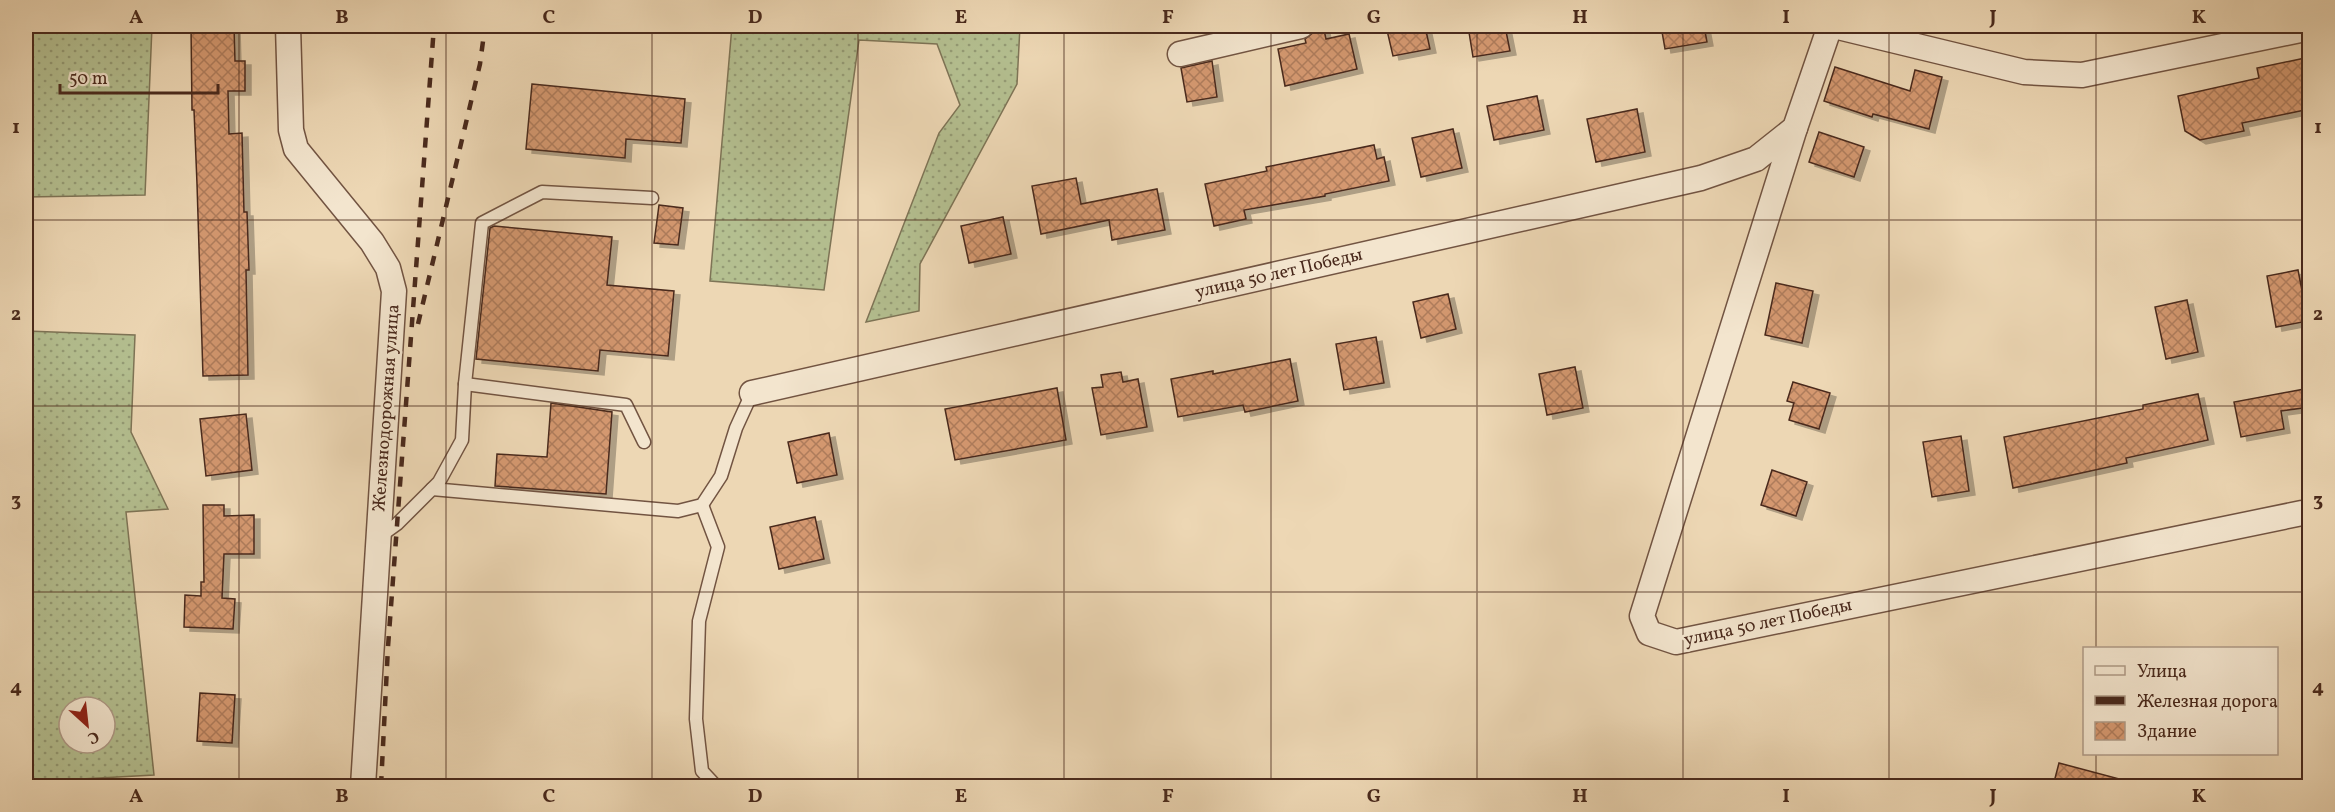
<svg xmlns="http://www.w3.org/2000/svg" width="2335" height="812" viewBox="0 0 2335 812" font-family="Vollkorn,serif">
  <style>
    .grass { fill: url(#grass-dots); stroke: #7e7456; stroke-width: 1.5; fill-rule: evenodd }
    .building { fill: url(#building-cross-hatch); stroke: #49291c; stroke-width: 1.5; filter: url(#shadow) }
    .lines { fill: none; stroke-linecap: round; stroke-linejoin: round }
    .service-casing { stroke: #725442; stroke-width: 15 }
    .minor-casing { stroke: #725442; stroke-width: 27 }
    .service { stroke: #f3e5ce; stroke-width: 12 }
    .minor { stroke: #f3e5ce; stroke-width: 24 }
    .rail { stroke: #49291c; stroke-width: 4.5; stroke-dasharray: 10 10; stroke-linecap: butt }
    .grid { fill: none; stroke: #49291c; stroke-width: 1.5; stroke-opacity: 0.55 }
    .labels { text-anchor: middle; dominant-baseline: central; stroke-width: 5; stroke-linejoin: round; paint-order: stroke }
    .street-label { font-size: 18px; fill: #49291c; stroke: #f3e5ce }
    .neatline { fill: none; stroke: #49291c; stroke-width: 2 }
    .grid-label { font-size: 20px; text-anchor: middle; font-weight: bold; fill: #49291c }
  </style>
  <defs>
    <pattern id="grass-dots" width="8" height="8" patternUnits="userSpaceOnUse" patternTransform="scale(1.5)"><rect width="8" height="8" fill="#b4bf90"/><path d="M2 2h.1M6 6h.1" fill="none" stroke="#949b75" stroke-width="1.8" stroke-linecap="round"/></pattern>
    <pattern id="building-cross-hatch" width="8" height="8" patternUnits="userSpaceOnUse" patternTransform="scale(1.5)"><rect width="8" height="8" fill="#d49870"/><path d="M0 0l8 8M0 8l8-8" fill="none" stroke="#ae7c5b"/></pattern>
    <filter id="shadow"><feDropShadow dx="6" dy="4" stdDeviation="0" flood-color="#0004"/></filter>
  </defs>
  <rect width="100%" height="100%" fill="#edd7b4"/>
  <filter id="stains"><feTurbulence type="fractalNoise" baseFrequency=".00333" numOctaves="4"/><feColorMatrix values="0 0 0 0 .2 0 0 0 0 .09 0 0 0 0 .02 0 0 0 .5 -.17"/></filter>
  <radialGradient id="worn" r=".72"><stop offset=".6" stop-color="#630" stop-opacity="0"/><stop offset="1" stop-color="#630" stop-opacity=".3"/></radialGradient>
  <g class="grass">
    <path d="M26 26H152L145 195 26 197Z"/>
    <path d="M732 26H1020L1017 84 920 264 919 311 866 322 939 133 960 105 937 44 859 40 824 290 710 281Z"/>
    <path d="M26 331 135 335 131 432 168 509 126 512 154 775 26 782ZM69 707H105V743H69Z"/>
  </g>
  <g class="building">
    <path d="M191 26H234L235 61H245V91H228L229 134 242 133 244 212H247L249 270H246L248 375 203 376 197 184 194 110H192Z"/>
    <path d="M1386 26H1425L1430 49 1393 56Z"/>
    <path d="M1468 26H1505L1510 51 1473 57Z"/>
    <path d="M1661 26H1704L1707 42 1665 49Z"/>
    <path d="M1324 30 1326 39 1349 34 1357 69 1285 86 1278 49 1306 43 1305 39 1314 32Z"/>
    <path d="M2310 57V109L2242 123 2244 131 2200 140 2185 131 2178 96 2259 78 2257 68Z"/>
    <path d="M1212 61 1217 97 1187 102 1181 68Z"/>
    <path d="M1835 67 1910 91 1915 70 1942 77 1929 129 1873 114 1872 117 1824 101Z"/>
    <path d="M532 84 685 99 681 143 626 139 625 158 526 149Z"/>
    <path d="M1537 96 1544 130 1494 140 1487 106Z"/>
    <path d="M1637 109 1645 152 1596 162 1587 119Z"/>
    <path d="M1453 129 1462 168 1421 177 1412 138Z"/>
    <path d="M1819 132 1864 147 1854 177 1809 162Z"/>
    <path d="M1374 145 1377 159 1384 157 1389 181 1325 194V196L1244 210 1246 219 1214 226 1205 184 1267 171 1266 167Z"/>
    <path d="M1076 178 1081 204 1157 189 1165 230 1112 240 1109 220 1041 234 1032 186Z"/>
    <path d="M659 205 683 208 678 245 654 243Z"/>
    <path d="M1003 217 1011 254 969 263 961 226Z"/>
    <path d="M494 226 612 237 607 285 674 291 668 356 600 350 598 371 476 359 490 228Z"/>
    <path d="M2298 270 2308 321 2276 327 2267 276Z"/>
    <path d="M1776 283 1813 291 1802 343 1765 335Z"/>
    <path d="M1448 294 1456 329 1421 338 1413 302Z"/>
    <path d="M2187 300 2198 352 2166 359 2155 307Z"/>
    <path d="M1376 337 1384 383 1344 390 1336 344Z"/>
    <path d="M1290 359 1298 401 1245 412 1243 405 1178 417 1171 379 1213 371V374Z"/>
    <path d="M1575 367 1583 408 1547 415 1539 374Z"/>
    <path d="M1121 372 1123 382 1138 379 1147 427 1101 435 1092 388 1103 387 1101 375Z"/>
    <path d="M1793 382 1830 393 1819 429 1789 420 1794 403 1787 401Z"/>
    <path d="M1057 388 1066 440 955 460 945 409Z"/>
    <path d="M2310 388V407L2281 411 2284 429 2241 437 2234 402Z"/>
    <path d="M2198 394 2208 440 2126 458 2127 463 2013 488 2004 437 2143 409V405Z"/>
    <path d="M551 403 612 412 606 494 495 486 497 454 547 457Z"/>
    <path d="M246 414 252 470 206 476 200 419Z"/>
    <path d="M829 433 837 475 797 483 788 442Z"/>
    <path d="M1961 436 1969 491 1932 497 1923 442Z"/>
    <path d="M1772 470 1807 482 1796 516 1761 505Z"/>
    <path d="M203 505H224V516L254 515V554H224L222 598 235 599 233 629 184 627 185 595 201 596V582H204Z"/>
    <path d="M815 517 824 559 779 569 770 527Z"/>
    <path d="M200 693 235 695 232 743 197 741Z"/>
    <path d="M2059 763 2127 781V786H2053Z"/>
  </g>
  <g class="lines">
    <defs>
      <g id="service">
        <path d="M465 384 626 405 644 442"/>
        <path d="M432 489 678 511 702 505 721 476 736 428 752 393"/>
        <path d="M702 505 718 547 699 621 696 719 702 771 716 786"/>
        <path d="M379 537 397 524 439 482 462 440 465 384 482 223 542 192 652 198"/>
      </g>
      <g id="minor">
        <path d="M288 26 291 130 296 149 372 242 388 268 394 291 363 786"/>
        <path d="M1834 26 2024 72 2082 75 2310 28"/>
        <path d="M1180 54 1301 26"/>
        <path d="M1795 128 1642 616 1649 633 1676 642 2302 513"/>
        <path d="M752 393 1701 178 1756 159 1795 128 1830 26"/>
      </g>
    </defs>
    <use href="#service" class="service-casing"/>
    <use href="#minor" class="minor-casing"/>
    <use href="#service" class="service"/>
    <use href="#minor" class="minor"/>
    <g class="rail">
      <path d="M418 324 480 64 485 26"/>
      <path d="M381 786 388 647 434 26"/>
    </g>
  </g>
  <path class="grid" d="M239 26V786M446 26V786M652 26V786M858 26V786M1064 26V786M1271 26V786M1477 26V786M1683 26V786M1889 26V786M2096 26V648M26 220H2310M26 406H2310M26 592H2310M2096 754V786"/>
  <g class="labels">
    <g class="street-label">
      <text transform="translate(1279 274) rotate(-13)">улица 50 лет Победы</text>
      <text transform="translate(387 408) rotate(-86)">Железнодорожная улица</text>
      <text transform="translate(1768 623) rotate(-12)">улица 50 лет Победы</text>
    </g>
  </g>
  <rect width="2335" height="812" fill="none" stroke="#edd7b4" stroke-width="66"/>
  <rect x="2083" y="647" width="195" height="108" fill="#f3e5ce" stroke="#af9a87" stroke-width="1.5"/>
  <rect x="2095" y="666" width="30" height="9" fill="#f3e5ce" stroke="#af9a87" stroke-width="1.5"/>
  <text x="2137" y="677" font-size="18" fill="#49291c">Улица</text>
  <rect x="2095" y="696" width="30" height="9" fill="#49291c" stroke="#af9a87" stroke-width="1.5"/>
  <text x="2137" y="707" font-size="18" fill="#49291c">Железная дорога</text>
  <rect x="2095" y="722" width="30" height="18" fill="url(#building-cross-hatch)" stroke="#af9a87" stroke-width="1.5"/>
  <text x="2137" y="737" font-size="18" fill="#49291c">Здание</text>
  <g transform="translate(87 725) rotate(153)"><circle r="28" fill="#f3e5ce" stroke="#af9a87" stroke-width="1.5"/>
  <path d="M0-4.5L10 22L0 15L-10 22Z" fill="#8f2418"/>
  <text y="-9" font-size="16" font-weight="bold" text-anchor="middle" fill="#49291c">С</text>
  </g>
  <path d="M60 84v9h158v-9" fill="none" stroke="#49291c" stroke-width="3"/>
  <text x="69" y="84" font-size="18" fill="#49291c" stroke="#f3e5ce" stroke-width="4.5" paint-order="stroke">50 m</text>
  <rect x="33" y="33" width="2269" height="746" class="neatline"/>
  <g class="grid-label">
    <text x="136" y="23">A</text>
    <text x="342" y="23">B</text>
    <text x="549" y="23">C</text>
    <text x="755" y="23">D</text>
    <text x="961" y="23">E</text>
    <text x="1168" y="23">F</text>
    <text x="1374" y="23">G</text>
    <text x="1580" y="23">H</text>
    <text x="1786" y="23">I</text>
    <text x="1993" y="23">J</text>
    <text x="2199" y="23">K</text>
    <text x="16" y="133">1</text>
    <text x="2318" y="133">1</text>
    <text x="16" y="320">2</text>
    <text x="2318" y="320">2</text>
    <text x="16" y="506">3</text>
    <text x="2318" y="506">3</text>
    <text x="16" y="693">4</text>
    <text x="2318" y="693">4</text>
    <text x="136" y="802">A</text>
    <text x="342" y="802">B</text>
    <text x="549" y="802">C</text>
    <text x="755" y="802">D</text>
    <text x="961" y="802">E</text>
    <text x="1168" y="802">F</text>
    <text x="1374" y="802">G</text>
    <text x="1580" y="802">H</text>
    <text x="1786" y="802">I</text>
    <text x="1993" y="802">J</text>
    <text x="2199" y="802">K</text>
  </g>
  <rect width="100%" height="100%" filter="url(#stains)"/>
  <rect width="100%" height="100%" fill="url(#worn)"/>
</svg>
